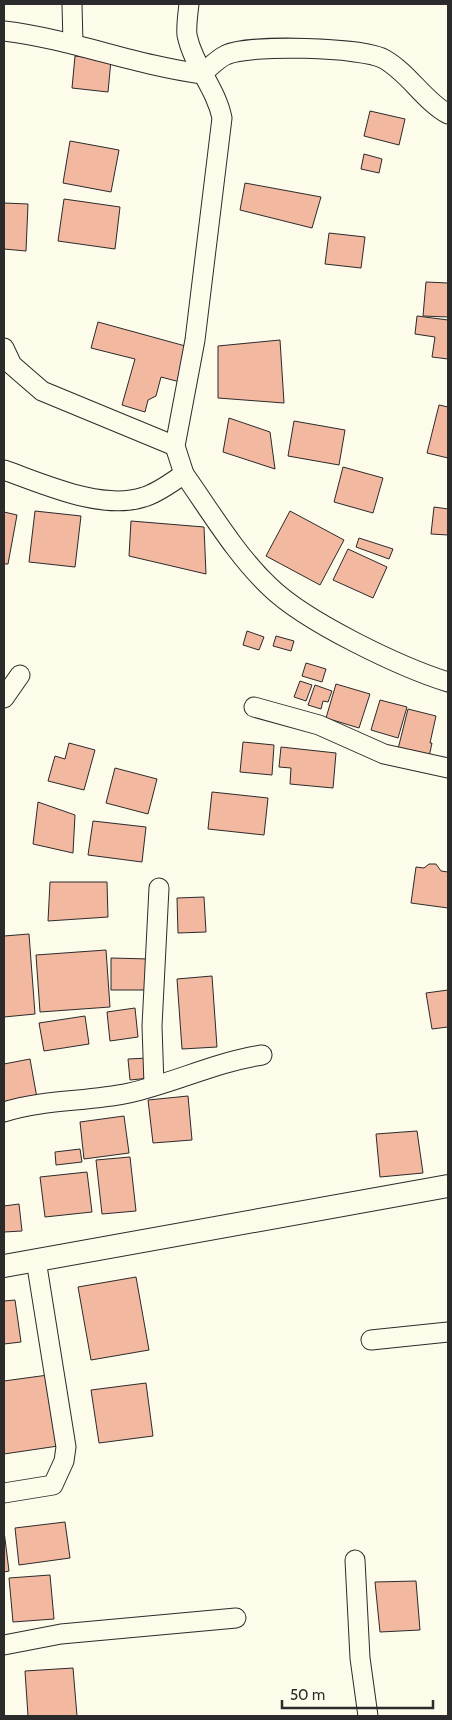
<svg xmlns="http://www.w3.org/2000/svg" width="452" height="1720" viewBox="0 0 452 1720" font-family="Cabin,sans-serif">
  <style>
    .building { fill: #f2b8a0; stroke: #2b2b2b }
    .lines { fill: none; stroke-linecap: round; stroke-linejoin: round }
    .minor-casing { stroke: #2b2b2b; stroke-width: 21 }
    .tertiary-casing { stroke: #2b2b2b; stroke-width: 24 }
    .minor { stroke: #fdfbea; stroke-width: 19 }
    .tertiary { stroke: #fdfbea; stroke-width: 22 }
  </style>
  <rect width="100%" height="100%" fill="#fdfbea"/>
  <g class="building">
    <path d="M75 56 111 60 108 92 72 88Z"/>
    <path d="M370 111 405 119 399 145 364 136Z"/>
    <path d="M70 141 119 150 111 192 63 183Z"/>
    <path d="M364 154 382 159 379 173 361 169Z"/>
    <path d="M245 183 321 197 312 228 240 210Z"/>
    <path d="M64 199 120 207 115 249 58 241Z"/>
    <path d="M4 203 28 204 26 251 4 249Z"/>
    <path d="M329 233 365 237 361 268 325 264Z"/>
    <path d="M426 282 448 283V317L423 316Z"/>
    <path d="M417 316 448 320V359L432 357 435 337 415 334Z"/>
    <path d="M98 322 189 347 180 382 161 377 156 396 148 400 145 412 122 405 135 359 91 348Z"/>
    <path d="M280 340 284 403 218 398V346Z"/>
    <path d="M439 405 448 407V458L427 453Z"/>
    <path d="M229 418 270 432 275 469 223 452Z"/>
    <path d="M294 421 345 430 339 465 288 456Z"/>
    <path d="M343 467 383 478 373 513 334 502Z"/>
    <path d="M434 507 448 509V535L431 534Z"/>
    <path d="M35 511 81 516 75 567 29 562Z"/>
    <path d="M290 511 344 540 320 585 266 556Z"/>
    <path d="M4 512 17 515 8 564H4Z"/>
    <path d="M131 521 204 527 206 574 129 556Z"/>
    <path d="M359 538 393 549 389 559 356 547Z"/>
    <path d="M348 549 387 567 373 598 333 580Z"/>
    <path d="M247 631 264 637 259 650 243 645Z"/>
    <path d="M276 636 294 641 291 651 273 646Z"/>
    <path d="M306 663 326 669 322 682 302 676Z"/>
    <path d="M300 681 312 685 306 701 294 697Z"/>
    <path d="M336 684 370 694 359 728 326 718Z"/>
    <path d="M315 685 332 691 328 702 323 701 321 709 308 705Z"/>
    <path d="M380 700 407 707 398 738 371 730Z"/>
    <path d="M408 709 436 716 430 743H432L429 757 398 749Z"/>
    <path d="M243 742 274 745 272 775 240 772Z"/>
    <path d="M69 743 95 750 84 790 48 781 55 756 65 759Z"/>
    <path d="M281 747 336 753 333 788 290 784 291 768 279 767Z"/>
    <path d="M115 768 157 779 148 814 106 803Z"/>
    <path d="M212 792 268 798 264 835 208 829Z"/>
    <path d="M38 802 75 815 73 853 33 844Z"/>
    <path d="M93 821 146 827 142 862 88 855Z"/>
    <path d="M429 864H436L441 871 448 872V908L411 903 416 867 424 868Z"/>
    <path d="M50 882H107L108 917 48 921Z"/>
    <path d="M204 897 206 932 178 933 177 898Z"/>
    <path d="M29 934 35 1014 4 1017V936Z"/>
    <path d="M106 950 110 1007 40 1012 36 955Z"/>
    <path d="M111 958 150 959V990H111Z"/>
    <path d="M212 976 217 1047 182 1049 177 979Z"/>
    <path d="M448 990V1027L432 1029 426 993Z"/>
    <path d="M135 1008 138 1037 110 1041 107 1012Z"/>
    <path d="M85 1016 89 1044 44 1051 39 1023Z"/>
    <path d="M148 1058 150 1078 130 1080 128 1059Z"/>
    <path d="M30 1059 37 1098 4 1104V1064Z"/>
    <path d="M188 1096 192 1140 153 1143 148 1100Z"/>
    <path d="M124 1116 129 1153 84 1159 80 1122Z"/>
    <path d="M417 1131 423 1173 380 1177 376 1134Z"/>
    <path d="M80 1149 82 1162 56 1165 55 1152Z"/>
    <path d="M130 1157 136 1211 102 1214 96 1160Z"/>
    <path d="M87 1172 92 1212 45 1217 40 1177Z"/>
    <path d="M19 1204 22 1231 4 1232V1206Z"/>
    <path d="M136 1277 149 1350 91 1360 78 1287Z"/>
    <path d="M15 1300 21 1342 4 1344V1301Z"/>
    <path d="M48 1375 58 1446 4 1454V1381Z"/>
    <path d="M146 1383 153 1436 99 1443 91 1390Z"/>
    <path d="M65 1522 70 1558 19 1565 15 1528Z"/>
    <path d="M4 1531 9 1571 4 1572Z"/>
    <path d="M50 1575 54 1619 13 1622 9 1578Z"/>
    <path d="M416 1581 420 1630 380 1632 375 1582Z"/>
    <path d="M73 1668 77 1716H28L25 1671Z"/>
  </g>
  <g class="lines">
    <defs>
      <g id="minor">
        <path d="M72 4 73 44"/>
        <path d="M189 4C188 13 186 26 187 35 193 65 216 88 222 118L195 340 175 446 184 474C211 512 236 555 270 587 306 622 400 667 448 682"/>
        <path d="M4 31C71 39 134 65 202 74 209 68 217 59 226 55 248 44 363 47 384 59 409 73 424 101 448 114"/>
        <path d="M4 348 12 365 42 391 175 446"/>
        <path d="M4 470C44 484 102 511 144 497 158 493 172 482 184 474"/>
        <path d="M4 698 20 675"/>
        <path d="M254 707 319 725 384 754 448 768"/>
        <path d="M154 1085 152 1026 159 888"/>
        <path d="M4 1112C45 1099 87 1102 129 1093 174 1083 216 1062 262 1055"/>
        <path d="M371 1340 448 1332"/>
        <path d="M4 1493 53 1485 64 1461 66 1447 36 1260"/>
        <path d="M355 1560 360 1658 368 1716"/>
        <path d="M4 1645 61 1634 236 1618"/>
      </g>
      <path id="tertiary" d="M4 1266 448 1186"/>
    </defs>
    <use href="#minor" class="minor-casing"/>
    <use href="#tertiary" class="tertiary-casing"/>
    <use href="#minor" class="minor"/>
    <use href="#tertiary" class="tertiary"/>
  </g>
  <rect width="452" height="1720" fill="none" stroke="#2b2b2b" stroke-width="10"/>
  <path d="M282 1700v8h151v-8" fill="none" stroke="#2b2b2b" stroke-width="2.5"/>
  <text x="290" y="1700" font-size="15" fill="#2b2b2b" stroke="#fdfbea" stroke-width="4" paint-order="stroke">50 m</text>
</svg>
